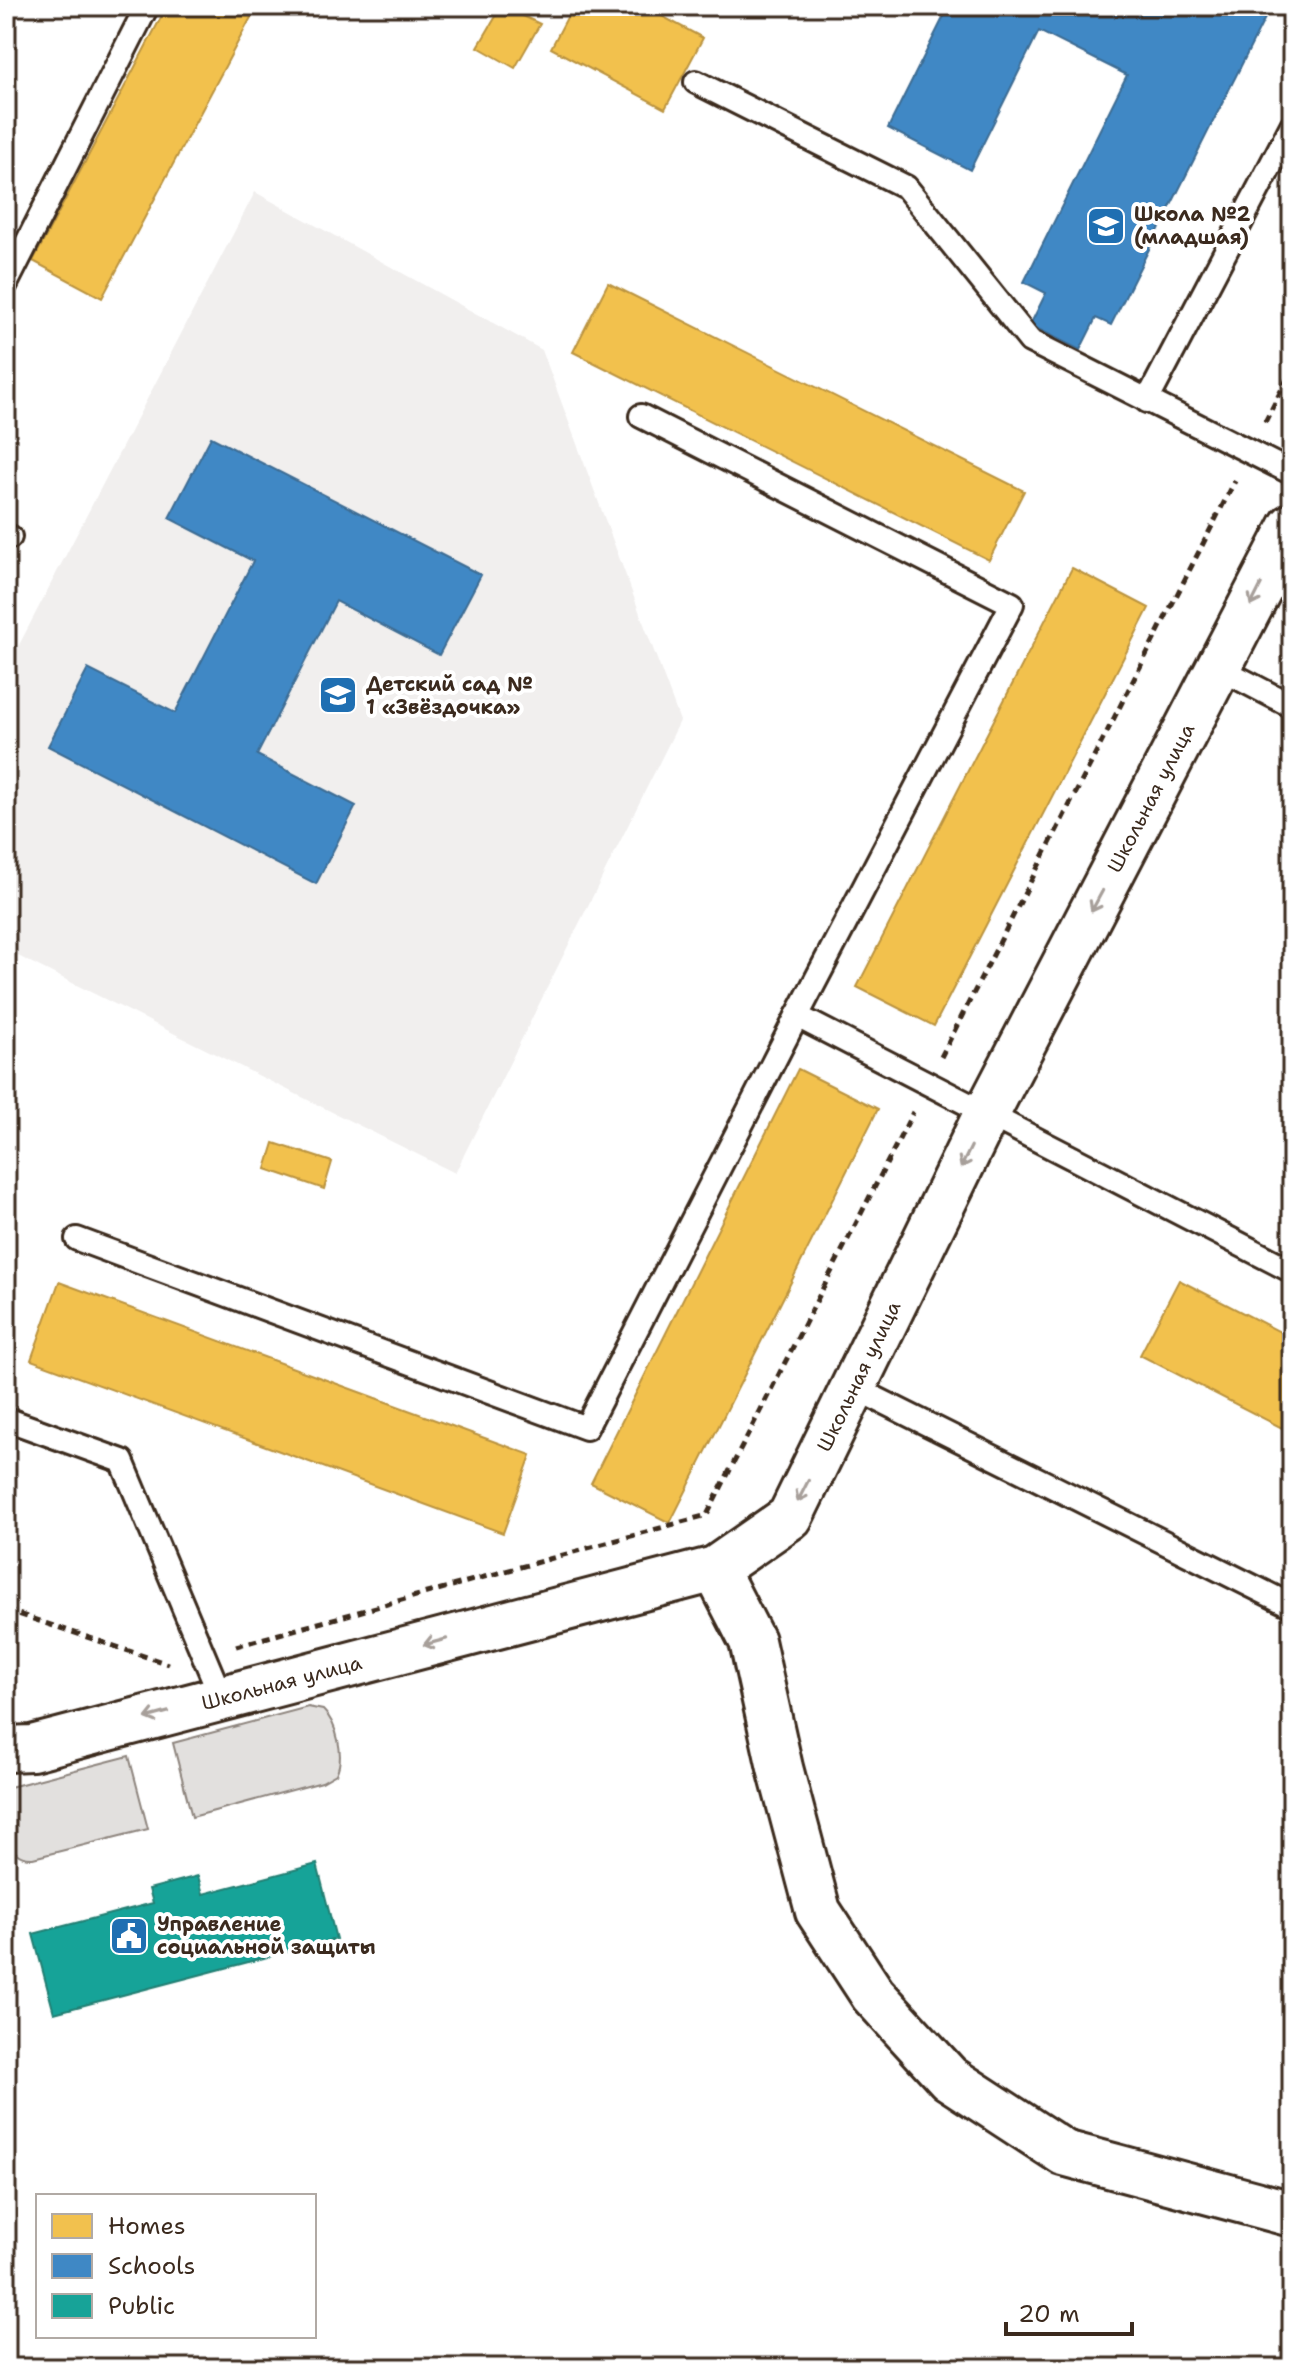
<svg xmlns="http://www.w3.org/2000/svg" width="1298" height="2374" viewBox="0 0 1298 2374" font-family="'Shantell Sans',sans-serif">
  <style>
    .built { fill: #f1efee }
    .green { fill: #e2e0de; stroke: #8e857e; stroke-width: 2 }
    .homes { fill: #f2c14e; stroke: #bb9440; stroke-width: 2 }
    .schools { fill: #3f88c5; stroke: #3e6c93; stroke-width: 2 }
    .public { fill: #17a398; stroke: #227f73; stroke-width: 2 }
    .lines { fill: none; stroke-linecap: round; stroke-linejoin: round }
    .service-casing { stroke: #3b2a1e; stroke-width: 28 }
    .minor-casing { stroke: #3b2a1e; stroke-width: 50 }
    .tertiary-casing { stroke: #3b2a1e; stroke-width: 50 }
    .path { stroke: #3b2a1e; stroke-width: 5; stroke-dasharray: 8 6; stroke-linecap: butt }
    .service { stroke: #fff; stroke-width: 22 }
    .minor { stroke: #fff; stroke-width: 44 }
    .tertiary { stroke: #fff; stroke-width: 44 }
    .oneway { stroke: #a79f9a }
    .labels { text-anchor: middle; dominant-baseline: central; stroke-width: 8; stroke-linejoin: round; paint-order: stroke }
    .poi-label { font-size: 20px; font-weight: bold; fill: #3b2a1e; stroke: #fff; text-anchor: start }
    .street-label { font-size: 20px; fill: #3b2a1e; stroke: #fff }
  </style>
  <rect width="100%" height="100%" fill="#fff"/>
  <filter id="ink" filterUnits="userSpaceOnUse"><feTurbulence type="fractalNoise" baseFrequency=".0125" numOctaves="2"/><feDisplacementMap in="SourceGraphic" scale="16" xChannelSelector="R" yChannelSelector="G"/><feConvolveMatrix kernelMatrix="1 2 1 2 8 2 1 2 1" color-interpolation-filters="sRGB"/></filter>
  <g filter="url(#ink)">
    <path class="built" d="M255 192 542 350 680 721 455 1173 6 950V670Z"/>
    <g class="green">
      <path d="M308 1707 323 1710C337 1723 345 1757 336 1774L322 1782 192 1817 173 1743Z"/>
      <path d="M129 1756 148 1829 33 1858C0 1860 6 1814 6 1791L10 1787Z"/>
    </g>
    <g class="homes">
      <path d="M167 6H257L102 298 33 261Z"/>
      <path d="M502 6 540 24 515 68 478 47Z"/>
      <path d="M573 6H643L703 38 665 109 551 48Z"/>
      <path d="M608 283 1024 491 989 560 573 352Z"/>
      <path d="M1072 568 1149 608 934 1026 857 987Z"/>
      <path d="M798 1069 878 1109 670 1523 591 1483Z"/>
      <path d="M274 1143 332 1162 324 1189 266 1169Z"/>
      <path d="M1179 1280 1292 1338V1433L1140 1355Z"/>
      <path d="M59 1282 531 1455 503 1533 31 1360Z"/>
    </g>
    <g class="schools">
      <path d="M949 6H1151L1163 12 1166 6H1271L1111 325 1096 318 1080 350 1030 325 1046 293 1024 282 1127 75 1039 31 970 170 888 128Z"/>
      <path d="M211 437 481 575 439 655 336 601 257 755 356 806 316 884 48 746 88 669 175 713 253 561 169 518Z"/>
    </g>
    <path class="public" d="M317 1864 336 1939 54 2013 33 1934 153 1903 149 1889 198 1876 203 1894Z"/>
    <g class="lines">
      <defs>
        <g id="service">
          <path d="M696 82 906 187 1030 341 1292 473"/>
          <path d="M6 284 147 6"/>
          <path d="M1147 401 1292 125"/>
          <path d="M641 416 1012 604 797 1016 1292 1271"/>
          <path d="M6 535 10 537"/>
          <path d="M1219 668 1292 706"/>
          <path d="M77 1239 586 1428 797 1016"/>
          <path d="M855 1388 1292 1606"/>
          <path d="M6 1419 122 1461 222 1699"/>
        </g>
        <path id="minor" d="M715 1569 752 1641 780 1768 818 1911 873 1995 949 2078 1064 2153 1292 2214"/>
        <g id="tertiary">
          <path id="s1" d="M6 1749 32 1748 715 1569 790 1517 986 1115 1292 526"/>
        </g>
      </defs>
      <use href="#service" class="service-casing"/>
      <use href="#minor" class="minor-casing"/>
      <use href="#tertiary" class="tertiary-casing"/>
      <g class="path">
        <path d="M1265 422 1292 369"/>
        <path d="M941 1057 1235 481"/>
        <path d="M6 1610 168 1664"/>
        <path d="M236 1646 707 1515 913 1112"/>
      </g>
      <use href="#service" class="service"/>
      <use href="#minor" class="minor"/>
      <use href="#tertiary" class="tertiary"/>
    </g>
    <defs><path id="oneway-shaft" d="M-6 0H5M1.5-3L5.5 0L1.5 3" fill="none" stroke-width="1.6" stroke-linecap="round" stroke-linejoin="round" transform="scale(2)"/></defs>
    <g class="oneway">
      <use href="#oneway-shaft" transform="translate(1256 595) rotate(117)"/>
      <use href="#oneway-shaft" transform="translate(1097 901) rotate(118)"/>
      <use href="#oneway-shaft" transform="translate(966 1157) rotate(116)"/>
      <use href="#oneway-shaft" transform="translate(803 1491) rotate(117)"/>
      <use href="#oneway-shaft" transform="translate(435 1642) rotate(165)"/>
      <use href="#oneway-shaft" transform="translate(157 1715) rotate(165)"/>
    </g>
  </g>
  <defs>
    <symbol id="school-square" viewBox="-11 -11 22 22"><rect x="-9" y="-9" width="18" height="18" rx="4" fill="#1f6fb2" stroke="#fff"/><path d="M0-5L7-2L0 1L-7-2ZM-4 1L0 2.5L4 1V4Q0 6-4 4Z" fill="#fff"/></symbol>
    <symbol id="civic-square" viewBox="-11 -11 22 22"><rect x="-9" y="-9" width="18" height="18" rx="4" fill="#1f6fb2" stroke="#fff"/><path d="M-.6-6.5H3V-4.5H.6V-3L4-1V1h2V6H-6V1h2V-1L-.6-3ZM-1.2 2.5V6h2.4V2.5Z" fill="#fff"/></symbol>
  </defs>
  <g fill-rule="evenodd">
    <use href="#school-square" x="1084" y="204" width="44" height="44"/>
    <use href="#school-square" x="316" y="673" width="44" height="44"/>
    <use href="#civic-square" x="107" y="1914" width="44" height="44"/>
  </g>
  <g class="labels">
    <g class="poi-label">
      <text x="1134" y="214">Школа №2<tspan x="1134" dy="23">(младшая)</tspan></text>
      <text x="366" y="684">Детский сад №<tspan x="366" dy="23">1 «Звёздочка»</tspan></text>
      <text x="157" y="1924">Управление<tspan x="157" dy="23">социальной защиты</tspan></text>
    </g>
    <g class="street-label">
      <text stroke="none"><textPath href="#s1" startOffset="1628">Школьная улица</textPath></text>
      <text stroke="none"><textPath href="#s1" startOffset="980">Школьная улица</textPath></text>
      <text stroke="none"><textPath href="#s1" startOffset="284">Школьная улица</textPath></text>
    </g>
  </g>
  <rect width="1298" height="2374" fill="none" stroke="#fff" stroke-width="32"/>
  <rect x="16" y="16" width="1266" height="2342" fill="none" stroke="#3b2a1e" stroke-width="3" filter="url(#ink)"/>
  <rect x="36" y="2194" width="280" height="144" fill="#ffffff" stroke="#b1aaa5" stroke-width="2"/>
  <rect x="52" y="2214" width="40" height="24" fill="#f2c14e" stroke="#b1aaa5" stroke-width="2"/>
  <text x="108" y="2234" font-size="24" fill="#3b2a1e">Homes</text>
  <rect x="52" y="2254" width="40" height="24" fill="#3f88c5" stroke="#b1aaa5" stroke-width="2"/>
  <text x="108" y="2274" font-size="24" fill="#3b2a1e">Schools</text>
  <rect x="52" y="2294" width="40" height="24" fill="#17a398" stroke="#b1aaa5" stroke-width="2"/>
  <text x="108" y="2314" font-size="24" fill="#3b2a1e">Public</text>
  <path d="M1006 2322v12h126v-12" fill="none" stroke="#3b2a1e" stroke-width="4"/>
  <text x="1018" y="2322" font-size="24" fill="#3b2a1e" stroke="#ffffff" stroke-width="6" paint-order="stroke">20 m</text>
</svg>
